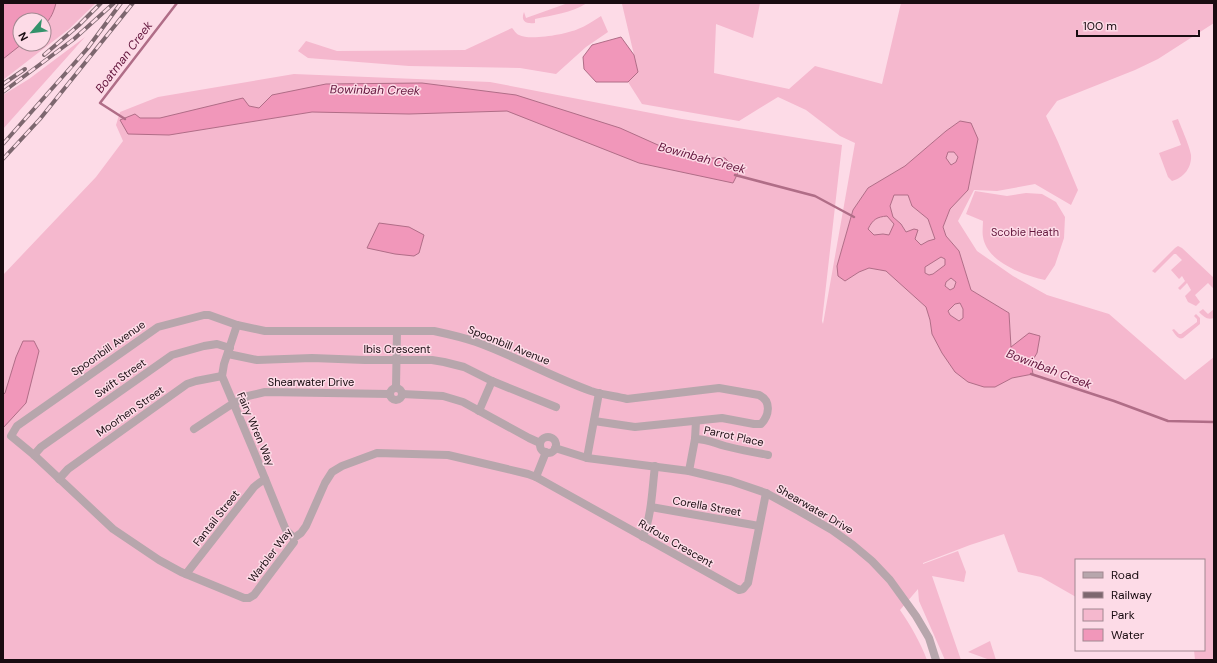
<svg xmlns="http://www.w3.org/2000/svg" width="1217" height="663" viewBox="0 0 1217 663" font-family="'DM Sans',sans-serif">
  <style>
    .green { fill: #f5b8ce; fill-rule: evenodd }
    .water { fill: #f197ba; stroke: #b06d87; fill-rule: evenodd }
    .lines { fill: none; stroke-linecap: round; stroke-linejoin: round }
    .stream { stroke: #b06d87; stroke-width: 2.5 }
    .street { stroke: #b7a6ac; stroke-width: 8 }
    .rail-casing { stroke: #7d676f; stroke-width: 4 }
    .rail { stroke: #fddbe7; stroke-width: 2.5; stroke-dasharray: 8; stroke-linecap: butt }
    .labels { text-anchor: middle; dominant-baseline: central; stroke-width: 3; stroke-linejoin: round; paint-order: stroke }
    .park-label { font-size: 11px; fill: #63163c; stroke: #fddbe7 }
    .street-label { font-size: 11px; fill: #190c11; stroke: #fddbe7 }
    .water-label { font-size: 12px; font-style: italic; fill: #62143b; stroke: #fddbe7 }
  </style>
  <rect width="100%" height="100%" fill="#fddbe7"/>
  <g class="green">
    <path d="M56 3H96L69 29 3 80V59L22 44H44V25C51 19 54 11 56 3Z"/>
    <path d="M568 3H587C571 13 553 15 535 19V23C527 24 520 22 524 12L526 18Z"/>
    <path d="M624 3H760L753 38 716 24 714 73 789 89 815 66 882 84 901 3H1214V23L1158 59 1135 70 1057 101 1046 116 1058 142 1078 190 1071 205 1035 184 997 191 974 190 958 221 977 251 1013 276 1047 295 1109 314 1185 380 1214 357V660H1195L1194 650H1204V560H1076V597L1041 577 1018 572 1004 534 970 545 923 563V564L958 551 966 572 964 582 932 576 961 660H945L919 601 918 589 900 610C911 626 920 642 927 660H3V275L96 177 123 141 116 125 120 112 158 97 294 74 490 82 682 119 842 145 822 321 823 324 855 143 840 136 806 110 778 97 739 121 642 104 628 82 638 72 622 4ZM960 121 968 190 950 209 943 227 946 236 959 251 971 290 1009 313 1011 347 1037 353 1031 363 1033 374 1012 378 995 387 932 334 930 320 926 307 886 270 869 268 859 272 845 281 837 266 853 210 868 188 905 166 946 131Z"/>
    <path d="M601 16 608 32 586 47 556 74 520 68 409 66 308 58 298 51 306 41 337 51 465 50 512 28C514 30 516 34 519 35 530 41 567 34 578 29 586 26 593 21 601 16Z"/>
    <path d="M85 37 3 129V95L29 79Z"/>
    <path d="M1178 119C1181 127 1190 147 1191 155 1192 167 1184 178 1172 181L1168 177 1159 153 1181 145 1172 121Z"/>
    <path d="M948 152H954L958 157 956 162 950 165 946 158Z"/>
    <path d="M975 191 1007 196 1026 193 1042 194 1056 202 1065 217 1064 238 1055 265 1045 280C1023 275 987 262 983 237 982 232 983 226 983 221L966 214Z"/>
    <path d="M894 195H908L912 206 928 219 935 239 928 241 921 245 915 239 913 230 906 232 901 224 893 217 890 206Z"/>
    <path d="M887 215 894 224 889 236 883 234 874 235 868 229C873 218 876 218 887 215Z"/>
    <path d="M1178 246 1182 248 1214 278V289L1208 283 1195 295 1200 302 1196 306 1188 302 1185 296 1191 290 1187 283 1180 290 1178 288 1185 281 1182 276 1179 279 1171 270 1182 260 1176 254H1174L1155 273 1152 271 1175 248Z"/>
    <path d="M941 256 945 259 946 265 933 274 929 275 925 273V267Z"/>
    <path d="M951 278 956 282 954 288 950 290 945 286 946 282Z"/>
    <path d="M960 303 963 309V318L959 321 950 315 948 311 955 304Z"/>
    <path d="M1203 309 1208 314 1214 309V318C1207 320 1204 317 1199 312Z"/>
    <path d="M1196 314 1200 318V324L1183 338C1178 340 1175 334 1172 330L1174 329 1179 334H1181L1197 322V319L1194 316Z"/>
    <path d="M990 641 996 660H990L968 652Z"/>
  </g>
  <g class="water">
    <path d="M3 3H56C54 11 51 19 44 25V20H20V44H22L3 59Z"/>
    <path d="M621 37 634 55 638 72 628 82H596L584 69 583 57 592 45Z"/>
    <path d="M422 83 516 95 620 128 687 158H725L738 173 733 183 639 163 507 111 409 114 312 112 169 135 128 134 120 120 135 114 140 118H160L243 98 249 106 259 108 272 95 326 84Z"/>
    <path d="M960 121 971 123 978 139 968 190 950 209 943 227 946 236 959 251 971 290 1009 313 1011 347 1029 333 1040 336 1037 353 1031 363 1033 374 1012 378 995 387H984L968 382 955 372 942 353 932 334 930 320 926 307 886 271 869 268 859 272 845 281 838 276 837 266 853 210 868 188 905 166 946 131ZM948 152H954L958 157 956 162 951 165 946 158ZM894 195H908L912 206 928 219 935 239 928 241 921 245 915 239 918 230 914 229 906 232 901 224 893 217 890 206ZM887 216 894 224 889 235 883 234 874 235 868 229C873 219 877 217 887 216ZM941 257 945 259V265L933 274 929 275 925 273V267ZM951 278 956 282 954 288 950 290 945 286 946 282ZM960 303 963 309V318L959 321 950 315 948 311 955 304Z"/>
    <path d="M379 223 409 227 424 235 419 253 414 256 395 254 367 248Z"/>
    <path d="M23 341H34L39 351 26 403 3 428V395L5 393 16 357Z"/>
  </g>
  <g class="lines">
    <g class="stream">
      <path d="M125 119 100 103 177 3"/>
      <path d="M735 175 815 196 854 217"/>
      <path d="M1031 374 1114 401 1168 421 1214 422"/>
    </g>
    <g class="street">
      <path d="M237 325 224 364 222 376 257 459 283 523 286 530 294 538"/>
      <path d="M228 354 257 360 312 358 365 360H432L444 362 464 367 492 381 556 407"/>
      <path d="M396 387 397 331"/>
      <circle cx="396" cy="394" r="6"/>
      <path d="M402 394 443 396 463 402 529 438 540 443"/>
      <path d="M479 411 492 381"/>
      <path d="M594 421 635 427 722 418 754 424H761C769 416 772 401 759 395L719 388 627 399C615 396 603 395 591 391 552 377 515 356 476 342 462 337 448 334 434 331H265L237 325 209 315H204L158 327 17 426 11 436 34 455 113 529 159 560 181 572 244 598H249L254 595 294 542V538L301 533 306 526 325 483 332 472 342 466 377 453 448 455 528 474 536 477 739 590 743 589 748 583 766 493"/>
      <path d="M194 429 229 406 248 396 265 392 390 394"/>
      <circle cx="548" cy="445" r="8"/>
      <path d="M695 439C707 439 714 443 725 446 739 450 754 452 768 455"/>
      <path d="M555 448 587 458 689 471 731 481 766 493 799 511 832 530 853 545 872 561 890 580 916 616 929 638 936 660"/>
      <path d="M34 455 41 447 172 355 204 346 217 344 230 348"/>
      <path d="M587 458 599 393"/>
      <path d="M689 471 695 439 696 421"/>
      <path d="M536 477 546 452"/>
      <path d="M59 479 68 469 187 384 196 381 222 376"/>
      <path d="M651 507 759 526"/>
      <path d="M643 537C652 514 652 490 655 466"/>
      <path d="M186 574 254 487 259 483 265 479"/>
    </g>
    <defs>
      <g id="rail">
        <path d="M44 55 79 25 101 3"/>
        <path d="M3 84 25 69"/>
        <path d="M3 92 74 39 114 3"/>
        <path d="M3 144 87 49 121 3"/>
        <path d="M3 159 40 119 133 3"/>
      </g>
    </defs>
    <use href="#rail" class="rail-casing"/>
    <use href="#rail" class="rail"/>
  </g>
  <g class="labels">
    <g class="park-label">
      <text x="1025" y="232">Scobie Heath</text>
    </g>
    <g class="street-label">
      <text transform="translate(509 345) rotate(22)">Spoonbill Avenue</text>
      <text transform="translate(108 348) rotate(-35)">Spoonbill Avenue</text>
      <text x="397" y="349">Ibis Crescent</text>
      <text transform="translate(120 378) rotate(-35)">Swift Street</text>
      <text x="311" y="382">Shearwater Drive</text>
      <text transform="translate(130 411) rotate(-35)">Moorhen Street</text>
      <text transform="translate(256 429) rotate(67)">Fairy Wren Way</text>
      <text transform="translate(734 436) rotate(12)">Parrot Place</text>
      <text transform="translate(707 506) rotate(10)">Corella Street</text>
      <text transform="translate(815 509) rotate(30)">Shearwater Drive</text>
      <text transform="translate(216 518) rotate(-52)">Fantail Street</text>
      <text transform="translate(676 543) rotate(30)">Rufous Crescent</text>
      <text transform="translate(270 555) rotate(-53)">Warbler Way</text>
    </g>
    <g class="water-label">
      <text transform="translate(124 57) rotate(-53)">Boatman Creek</text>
      <text transform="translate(375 90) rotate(1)">Bowinbah Creek</text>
      <text transform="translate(702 158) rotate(15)">Bowinbah Creek</text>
      <text transform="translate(1049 369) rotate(21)">Bowinbah Creek</text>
    </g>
  </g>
  <rect width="1217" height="663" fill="none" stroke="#190c11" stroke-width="8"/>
  <rect x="1075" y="559" width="130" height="92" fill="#fddbe7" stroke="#a28891"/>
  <rect x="1083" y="572" width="20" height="6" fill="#b7a6ac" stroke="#a28891"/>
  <text x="1111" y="579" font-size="12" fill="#190c11">Road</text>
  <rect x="1083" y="592" width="20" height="6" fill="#7d676f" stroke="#a28891"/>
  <text x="1111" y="599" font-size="12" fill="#190c11">Railway</text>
  <rect x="1083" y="609" width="20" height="12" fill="#f5b8ce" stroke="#a28891"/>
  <text x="1111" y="619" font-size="12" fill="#190c11">Park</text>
  <rect x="1083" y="629" width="20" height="12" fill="#f197ba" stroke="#a28891"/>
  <text x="1111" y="639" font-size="12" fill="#190c11">Water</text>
  <g transform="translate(32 32) rotate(242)"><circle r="19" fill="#fddbe7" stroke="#a28891"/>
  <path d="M0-3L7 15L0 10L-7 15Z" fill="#34926b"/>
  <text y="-6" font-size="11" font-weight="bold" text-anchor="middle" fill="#190c11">N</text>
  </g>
  <path d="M1077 30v6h122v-6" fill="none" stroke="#190c11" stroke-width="2"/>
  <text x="1083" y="30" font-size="12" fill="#190c11" stroke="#fddbe7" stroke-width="3" paint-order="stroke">100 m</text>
</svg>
